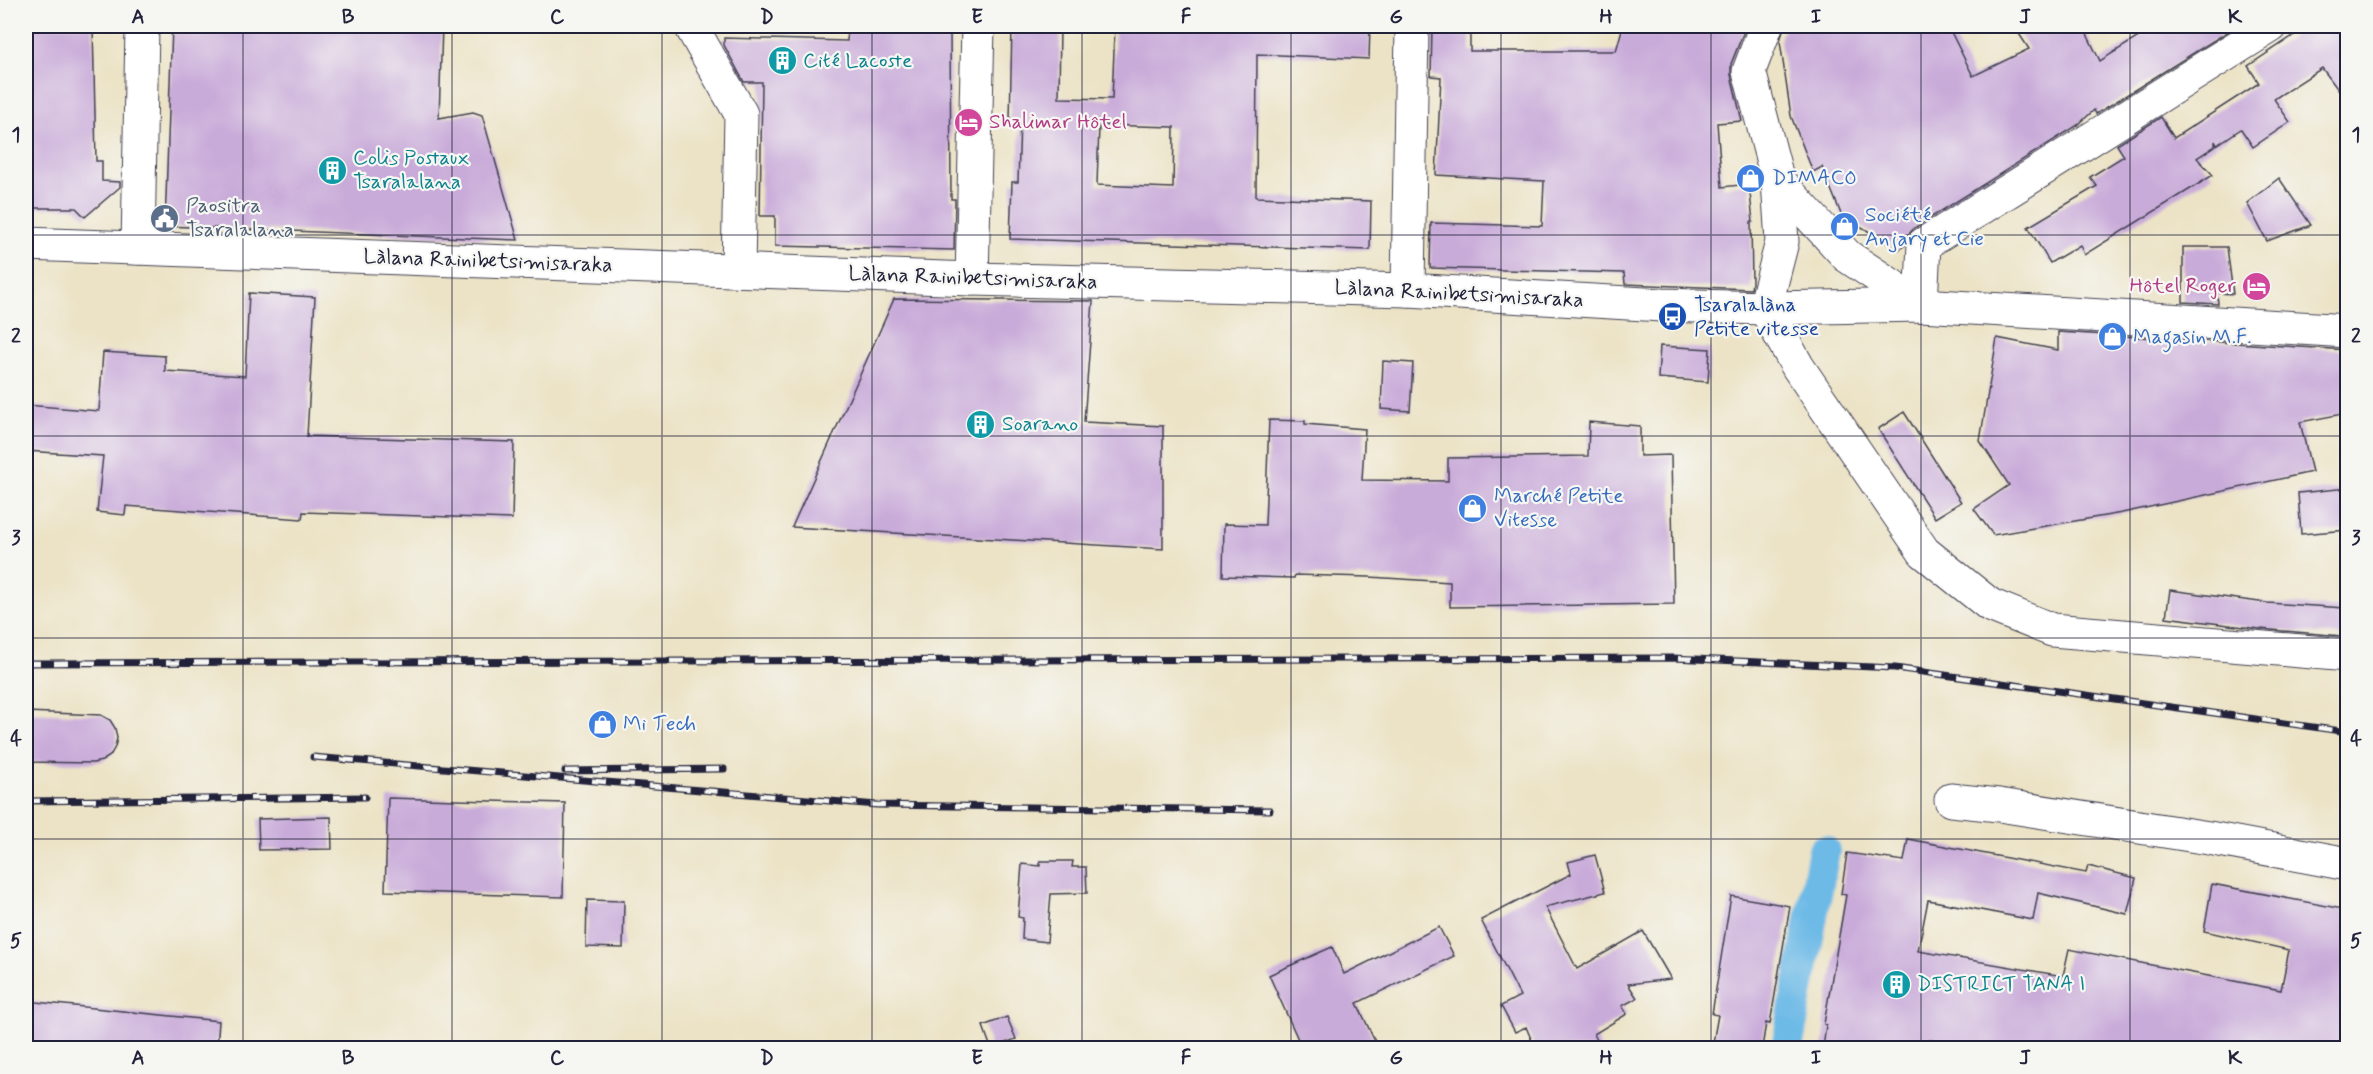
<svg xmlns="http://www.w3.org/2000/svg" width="2373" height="1074" viewBox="0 0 2373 1074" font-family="Mynerve,sans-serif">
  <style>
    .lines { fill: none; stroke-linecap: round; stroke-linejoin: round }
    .canal { stroke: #6dbae7; stroke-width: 32 }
    .building { fill: #c9abd9; fill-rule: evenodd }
    .minor-casing { stroke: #403f50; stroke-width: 35 }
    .minor { stroke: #fff; stroke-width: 33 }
    .rail-casing { stroke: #22223b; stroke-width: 7 }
    .rail { stroke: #f6f6f2; stroke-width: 4.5; stroke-dasharray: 14; stroke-linecap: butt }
    .grid { fill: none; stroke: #22223b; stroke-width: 1.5; stroke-opacity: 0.55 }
    .labels { text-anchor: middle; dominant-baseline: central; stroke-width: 4.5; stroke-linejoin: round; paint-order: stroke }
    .culture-label { font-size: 21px; fill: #0d838f; stroke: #f6f6f2; text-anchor: start }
    .hotel-label { font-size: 21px; fill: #b23c85; stroke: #f6f6f2; text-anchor: start }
    .shop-label { font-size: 21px; fill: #366cbe; stroke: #f6f6f2; text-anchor: start }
    .service-label { font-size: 21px; fill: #4e5e75; stroke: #f6f6f2; text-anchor: start }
    .street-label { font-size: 21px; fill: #22223b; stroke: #f6f6f2 }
    .transit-label { font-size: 21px; fill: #164399; stroke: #f6f6f2; text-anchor: start }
    .neatline { fill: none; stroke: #22223b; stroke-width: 2 }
    .grid-label { font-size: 20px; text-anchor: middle; font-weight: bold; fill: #22223b }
  </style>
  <rect width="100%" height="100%" fill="#f6f6f2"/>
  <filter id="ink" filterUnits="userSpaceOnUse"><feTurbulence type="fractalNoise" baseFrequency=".0167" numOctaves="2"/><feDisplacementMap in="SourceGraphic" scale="12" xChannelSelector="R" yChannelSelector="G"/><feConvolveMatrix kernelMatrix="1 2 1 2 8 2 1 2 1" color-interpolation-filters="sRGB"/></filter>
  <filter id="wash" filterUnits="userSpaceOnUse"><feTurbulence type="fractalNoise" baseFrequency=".008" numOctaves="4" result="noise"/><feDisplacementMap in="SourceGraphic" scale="24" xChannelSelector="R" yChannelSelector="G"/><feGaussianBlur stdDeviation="1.35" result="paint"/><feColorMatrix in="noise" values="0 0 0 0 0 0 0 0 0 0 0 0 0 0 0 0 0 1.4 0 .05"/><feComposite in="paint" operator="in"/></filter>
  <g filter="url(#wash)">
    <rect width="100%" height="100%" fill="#ece3c6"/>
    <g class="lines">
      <path class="canal" d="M1787 1048 1824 851"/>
    </g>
    <g id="blocks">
      <g class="building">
        <path d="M26 26H93L96 161H102V181L120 182V187L85 217 76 208H26Z"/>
        <path d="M172 26H442L439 118 473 112 482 115 518 240 165 226Z"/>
        <path d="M848 26H950L951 199H955L954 250 775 246V216H760L762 82H744L724 45V38L847 41Z"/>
        <path d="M1012 26H1060L1059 98 1112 99 1115 26H1370L1369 59 1257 54 1256 197 1371 201 1370 250 1010 239 1012 182H1018L1020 122 1010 121ZM1099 125 1174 127 1173 188 1097 185Z"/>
        <path d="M1432 26H1470V51H1616L1623 26H1746L1731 64V75L1742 121 1717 123 1722 187 1749 184 1753 222H1751L1752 282 1751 289 1625 284 1624 273 1430 268 1431 223 1542 226 1544 181 1436 175 1441 77 1431 76Z"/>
        <path d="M1784 26H1948L1973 76 2029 49 2014 26H2083L2100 61 2156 26H2237L2096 114 2094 110 2078 125 1914 228 1908 235 1905 245 1898 250 1841 214 1822 167 1813 172 1791 116 1780 41Z"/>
        <path d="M2308 26H2348V103L2322 68 2274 99 2290 122 2253 147 2241 129 2217 145 2215 141V146L2197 158 2213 175 2084 255 2080 245 2050 263 2028 227 2097 186 2090 177 2124 156 2117 145 2161 117 2174 138 2259 83 2248 66Z"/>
        <path d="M2279 178 2311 225 2267 241 2247 203Z"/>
        <path d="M2183 247H2227L2233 294 2217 293 2218 304 2183 302Z"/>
        <path d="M249 293 315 297 307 436 514 442 512 519 303 512 302 519 126 506 125 515 97 512 103 456 26 451V405L99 411 103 352 165 356V371L245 376Z"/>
        <path d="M894 299 1093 301 1084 422 1163 426V549L792 527Z"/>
        <path d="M2058 332 2348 350V413L2300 422 2312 472 2122 513 1993 535 1974 509 2009 485 1980 441 1997 338 2058 350Z"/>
        <path d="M1660 346 1710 349 1708 382 1658 378Z"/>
        <path d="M1383 361 1413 363 1410 411 1381 409Z"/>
        <path d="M1904 412 1961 502 1935 518 1878 429Z"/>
        <path d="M1269 420 1305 421V424L1365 429 1362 480 1448 481V458L1588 456 1589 422 1640 426V456L1671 455 1674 604 1450 607V582L1369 577 1295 575 1294 578 1223 576 1224 524 1265 525Z"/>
        <path d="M2348 488V530L2301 534 2298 493Z"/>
        <path d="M2170 590 2267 603 2345 608 2342 636 2260 629 2166 617Z"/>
        <path d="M26 712 101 715 110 720 115 728 117 738 115 747 110 756 102 761 93 763 26 762Z"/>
        <path d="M388 798 565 803 563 897 385 891Z"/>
        <path d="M331 817 332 849 259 850 258 819Z"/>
        <path d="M1908 839 2086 873 2088 866 2136 878 2127 914 2038 893 2033 920 1928 900 1918 951 2063 976 2069 949 2281 990 2289 950 2204 931 2212 884 2348 910V1048H1980L1930 1040 1929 1048H1823L1826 1025 1824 1024 1846 895 1841 894 1847 853 1904 861Z"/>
        <path d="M1595 855 1605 892 1545 907 1577 969 1643 931 1671 979 1628 984 1637 998 1622 1006 1627 1014 1594 1034 1601 1048H1535L1526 1027 1515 1032 1501 1006 1520 996 1481 920 1571 874 1568 862Z"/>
        <path d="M1040 861H1073L1072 867H1086L1087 893 1051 894 1047 942 1022 939 1023 918 1018 917 1022 864 1040 866Z"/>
        <path d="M1731 896 1790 906 1770 1024 1766 1023 1762 1048H1712L1718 1015 1712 1014Z"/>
        <path d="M587 900 624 901 623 948 586 947Z"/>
        <path d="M1439 927 1454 956 1357 1003 1378 1048H1302L1269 975 1332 947 1344 974Z"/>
        <path d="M26 1001 219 1021 217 1048H26Z"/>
        <path d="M1007 1017 1016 1039 991 1048 983 1026Z"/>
      </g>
    </g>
  </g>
  <g filter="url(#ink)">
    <use href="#blocks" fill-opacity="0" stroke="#403f50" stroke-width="1.5"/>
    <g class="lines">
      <defs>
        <g id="minor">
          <path d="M691 26 741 114 738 270"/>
          <path d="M1766 26 1749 71 1778 181 1782 242 1765 308 1798 367 1924 552 1990 605 2052 630 2348 655"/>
          <path d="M1778 181 1847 256 1921 305"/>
          <path d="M26 244 972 279 1408 290 1662 305 1765 308 1921 305 2348 331"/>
          <path d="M138 248 142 26"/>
          <path d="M972 279 978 26"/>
          <path d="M1408 290 1412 26"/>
          <path d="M1921 305 1924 244 2271 26"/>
          <path d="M1951 800 1999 805 2209 838 2348 864"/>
        </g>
      </defs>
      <use href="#minor" class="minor-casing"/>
      <use href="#minor" class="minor"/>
      <defs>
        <g id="rail">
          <path d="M26 663 1673 658 1895 668 2348 732"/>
          <path d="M313 757 877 805 1270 810"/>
          <path d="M565 771 724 769"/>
          <path d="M26 801 365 797"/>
        </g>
      </defs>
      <use href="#rail" class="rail-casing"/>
      <use href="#rail" class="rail"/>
    </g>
  </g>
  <path class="grid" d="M243 26V1048M452 26V1048M662 26V1048M872 26V1048M1082 26V1048M1291 26V1048M1501 26V1048M1711 26V1048M1921 26V1048M2130 26V1048M26 235H2348M26 436H2348M26 638H2348M26 839H2348"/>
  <defs>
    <symbol id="building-disc" viewBox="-11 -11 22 22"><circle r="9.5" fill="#0f9aa8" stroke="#f6f6f2"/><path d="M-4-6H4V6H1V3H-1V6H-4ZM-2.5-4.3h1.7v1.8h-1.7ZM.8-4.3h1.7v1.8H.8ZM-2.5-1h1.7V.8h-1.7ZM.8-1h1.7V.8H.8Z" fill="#fff"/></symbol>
    <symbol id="hotel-disc" viewBox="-11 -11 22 22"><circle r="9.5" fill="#d1479c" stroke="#f6f6f2"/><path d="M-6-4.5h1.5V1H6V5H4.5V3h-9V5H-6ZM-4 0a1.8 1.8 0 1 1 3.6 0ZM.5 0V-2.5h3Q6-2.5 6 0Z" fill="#fff"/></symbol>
    <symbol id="shop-disc" viewBox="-11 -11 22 22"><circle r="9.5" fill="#3f7fe0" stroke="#f6f6f2"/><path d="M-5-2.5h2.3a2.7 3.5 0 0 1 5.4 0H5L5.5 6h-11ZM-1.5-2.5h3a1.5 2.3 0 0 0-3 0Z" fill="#fff"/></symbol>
    <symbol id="civic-disc" viewBox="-11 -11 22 22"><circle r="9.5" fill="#5c6f8a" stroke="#f6f6f2"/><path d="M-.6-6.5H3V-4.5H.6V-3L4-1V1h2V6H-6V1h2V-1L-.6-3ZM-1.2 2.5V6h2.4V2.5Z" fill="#fff"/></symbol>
    <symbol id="bus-disc" viewBox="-11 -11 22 22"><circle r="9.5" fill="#1a4fb4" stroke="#f6f6f2"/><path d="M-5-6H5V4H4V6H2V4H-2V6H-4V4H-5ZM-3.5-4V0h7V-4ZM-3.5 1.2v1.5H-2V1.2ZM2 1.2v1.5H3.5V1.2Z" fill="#fff"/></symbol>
  </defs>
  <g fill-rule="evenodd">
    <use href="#building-disc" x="766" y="44" width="33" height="33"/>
    <use href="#hotel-disc" x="952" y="106" width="33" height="33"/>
    <use href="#building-disc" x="316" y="154" width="33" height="33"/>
    <use href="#shop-disc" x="1734" y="162" width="33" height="33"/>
    <use href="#civic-disc" x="148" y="202" width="33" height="33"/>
    <use href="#shop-disc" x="1828" y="210" width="33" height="33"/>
    <use href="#hotel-disc" x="2240" y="270" width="33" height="33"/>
    <use href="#bus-disc" x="1656" y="300" width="33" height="33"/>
    <use href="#shop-disc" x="2096" y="320" width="33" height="33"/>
    <use href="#building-disc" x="964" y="408" width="33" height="33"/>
    <use href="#shop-disc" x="1456" y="492" width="33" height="33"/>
    <use href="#shop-disc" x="586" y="708" width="33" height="33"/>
    <use href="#building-disc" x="1880" y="968" width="33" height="33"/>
  </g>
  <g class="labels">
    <g class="culture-label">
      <text x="803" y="61">Cité Lacoste</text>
      <text x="353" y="158">Colis Postaux<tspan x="353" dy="24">Tsaralalana</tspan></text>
      <text x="1002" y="424">Soarano</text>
      <text x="1917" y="984">DISTRICT TANA I</text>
    </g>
    <g class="hotel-label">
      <text x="989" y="122">Shalimar Hôtel</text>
      <text x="2236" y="286" text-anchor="end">Hôtel Roger</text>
    </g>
    <g class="shop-label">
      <text x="1772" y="178">DIMACO</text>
      <text x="1865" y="215">Société<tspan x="1865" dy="24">Anjary et Cie</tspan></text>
      <text x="2133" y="337">Magasin M.F.</text>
      <text x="1494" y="496">Marché Petite<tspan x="1494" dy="24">Vitesse</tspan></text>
      <text x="623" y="724">Mi Tech</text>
    </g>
    <g class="service-label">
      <text x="186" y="206">Paositra<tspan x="186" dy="24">Tsaralalana</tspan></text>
    </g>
    <g class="street-label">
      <text transform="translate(488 261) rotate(2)">Làlana Rainibetsimisaraka</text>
      <text transform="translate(973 278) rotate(2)">Làlana Rainibetsimisaraka</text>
      <text transform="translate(1459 294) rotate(3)">Làlana Rainibetsimisaraka</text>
    </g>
    <g class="transit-label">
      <text x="1694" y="305">Tsaralalàna<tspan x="1694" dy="24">Petite vitesse</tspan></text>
    </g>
  </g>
  <rect width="2373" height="1074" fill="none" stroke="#f6f6f2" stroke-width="66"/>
  <rect x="33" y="33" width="2307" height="1008" class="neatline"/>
  <g class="grid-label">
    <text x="138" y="23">A</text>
    <text x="348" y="23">B</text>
    <text x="557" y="23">C</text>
    <text x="767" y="23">D</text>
    <text x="977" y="23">E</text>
    <text x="1186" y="23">F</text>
    <text x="1396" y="23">G</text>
    <text x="1606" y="23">H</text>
    <text x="1816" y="23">I</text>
    <text x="2025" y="23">J</text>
    <text x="2235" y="23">K</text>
    <text x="16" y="141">1</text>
    <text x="2356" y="141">1</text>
    <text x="16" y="342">2</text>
    <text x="2356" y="342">2</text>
    <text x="16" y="544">3</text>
    <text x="2356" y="544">3</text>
    <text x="16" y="745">4</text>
    <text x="2356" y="745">4</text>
    <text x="16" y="947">5</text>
    <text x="2356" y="947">5</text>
    <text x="138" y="1064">A</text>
    <text x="348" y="1064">B</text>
    <text x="557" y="1064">C</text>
    <text x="767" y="1064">D</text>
    <text x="977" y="1064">E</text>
    <text x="1186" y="1064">F</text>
    <text x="1396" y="1064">G</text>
    <text x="1606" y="1064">H</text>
    <text x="1816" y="1064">I</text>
    <text x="2025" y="1064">J</text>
    <text x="2235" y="1064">K</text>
  </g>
</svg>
